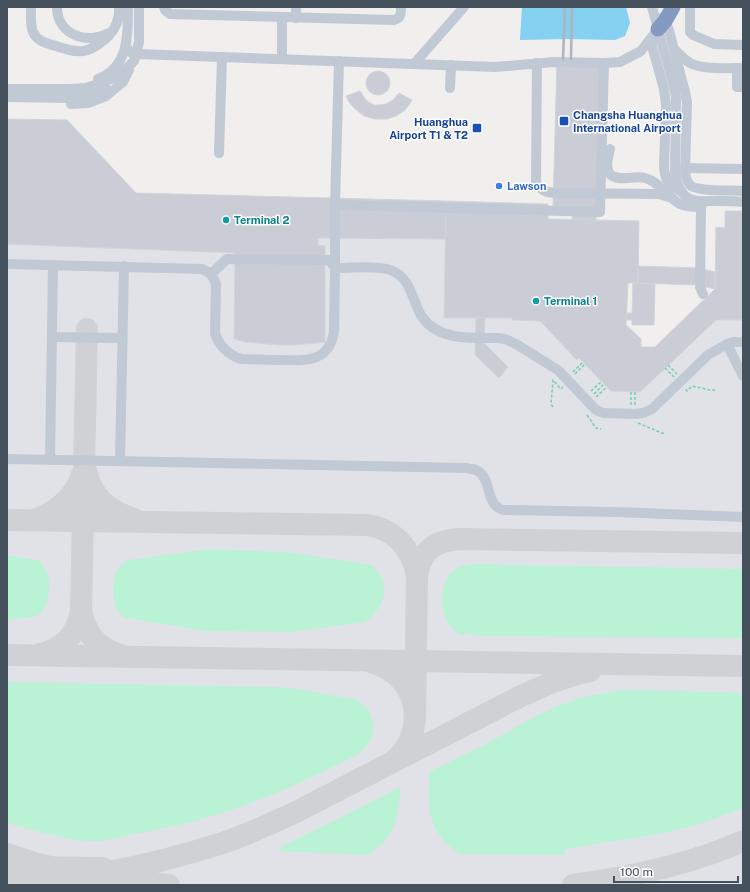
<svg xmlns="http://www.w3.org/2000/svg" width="750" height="892" viewBox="0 0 750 892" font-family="'Public Sans',sans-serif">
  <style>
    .airport { fill: #e0e2e7 }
    .green { fill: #baf2d5 }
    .water { fill: #84d1f2 }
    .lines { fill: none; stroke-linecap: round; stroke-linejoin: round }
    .taxiway { stroke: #d0d1d4; stroke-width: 22 }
    .runway { stroke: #d0d1d4; stroke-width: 56 }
    .building { fill: #cacdd5; stroke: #d2d4db }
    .path { stroke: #70d2ab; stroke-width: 1.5; stroke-dasharray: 3 2; stroke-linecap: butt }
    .minor { stroke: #c1c9d5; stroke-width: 10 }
    .highway { stroke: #839bc1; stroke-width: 15 }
    .rail { stroke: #b0b3ba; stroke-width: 2.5 }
    .transit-dot { fill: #1a4fb4; stroke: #fff; stroke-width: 1.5 }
    .shop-dot { fill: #3f7fe0; stroke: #fff; stroke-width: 1.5 }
    .culture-dot { fill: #0f9aa8; stroke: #fff; stroke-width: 1.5 }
    .labels { text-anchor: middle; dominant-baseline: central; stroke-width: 3; stroke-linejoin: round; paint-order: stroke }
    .transit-label { font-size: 11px; font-weight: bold; fill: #164399; stroke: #fff; text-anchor: start }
    .shop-label { font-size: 11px; font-weight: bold; fill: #366cbe; stroke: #fff; text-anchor: start }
    .culture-label { font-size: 11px; font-weight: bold; fill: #0d838f; stroke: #fff; text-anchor: start }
  </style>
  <rect width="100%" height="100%" fill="#f1efee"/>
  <path class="airport" d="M7 119 67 120 136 193 548 204V219L639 221 638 283H628L626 325 641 339V347H655L715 289 716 227 725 228V211H743V885H7Z"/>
  <g class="green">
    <path d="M210 549 294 553 372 565C393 584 385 607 365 622L291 632 205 631 133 619C131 619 126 618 124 617 111 609 111 580 118 569 121 565 124 562 128 560Z"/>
    <path d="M7 555 38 560C42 564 46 569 48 575 51 586 49 609 38 615 32 618 15 619 7 620Z"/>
    <path d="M472 564 743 569V638L481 636 472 635 465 633 463 636C458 633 452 629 449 624 438 607 439 575 460 567 464 565 468 565 472 564Z"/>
    <path d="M7 682 272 687 292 688 357 700C359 702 362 703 364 705 374 716 377 732 368 744 362 754 348 759 338 764 297 785 253 804 209 817 190 823 170 827 150 831 133 834 116 839 99 841 85 842 71 839 57 836 40 832 24 828 7 823Z"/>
    <path d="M642 690 743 693V808L697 825 659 834 565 849V855L460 854C425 830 429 809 429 772L484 745 536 716 556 707 580 698 614 691Z"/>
    <path d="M400 787C400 819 395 837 367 855L279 851 281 847 284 845 350 813Z"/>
  </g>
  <path class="water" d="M522 7H626L630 23 625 36 615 40 568 39 520 40Z"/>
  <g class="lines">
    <g class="taxiway">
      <path d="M86 471C92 498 109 511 134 519"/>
      <path d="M36 519C57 512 76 496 82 474"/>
      <path d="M7 520 368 525C396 530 412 550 417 576"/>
      <path d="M81 611C87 635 96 647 120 655"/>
      <path d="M41 654C64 648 77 634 81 611L87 329"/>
      <path d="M7 655 743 666"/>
      <path d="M371 662C380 665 389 669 396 675 422 698 420 737 396 759"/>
      <path d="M415 718 417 576C422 549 435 540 462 539L743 543"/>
      <path d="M7 854 37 864 69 871"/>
      <path d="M107 878 169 885"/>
      <path d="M7 882C23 881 39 881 56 879 111 874 166 861 219 844 245 836 270 824 294 813L519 697C543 686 565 676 590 671"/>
      <path d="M573 885C631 877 689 865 743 841"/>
    </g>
    <path class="runway" d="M7 884 99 885"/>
  </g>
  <g class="building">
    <path d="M557 59H601L596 220 572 219 573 208H553Z"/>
    <circle cx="378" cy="83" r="12"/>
    <path d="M360 91 366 100 370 103 374 105H380L386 104 393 100 399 93 412 100 409 105 405 110 396 116 387 119H375L364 116 354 108 349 102 346 96Z"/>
    <path d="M7 119 67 120 136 193 446 201V239L318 238V245L325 246V342L294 345H278L246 342 234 339 235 253 7 244Z"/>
    <path d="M446 201 548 204V219L639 221 638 283H628L626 325 641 339V347H655L715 289 716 227 725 228V211H743V320H716L640 392 611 391 579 358 577 360 540 321 512 320V318H444Z"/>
    <path d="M638 266 699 268 715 272V289L696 285 638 283Z"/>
    <path d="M633 283 655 284 654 325H632V320H626L627 313H632Z"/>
    <path d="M476 318H485L484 343 508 367 499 378 475 355Z"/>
  </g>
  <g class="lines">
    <g class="path">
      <path d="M668 365 677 374"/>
      <path d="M665 368 674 377"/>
      <path d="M573 372 583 362"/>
      <path d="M575 374 585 364"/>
      <path d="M686 389 687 391 692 386 710 390H716"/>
      <path d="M591 391 602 381"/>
      <path d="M631 392V406"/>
      <path d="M594 394 604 384"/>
      <path d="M596 397 607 387"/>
      <path d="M635 405V392"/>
      <path d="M553 407 551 404 553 380 561 389 563 387"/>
      <path d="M587 415 596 428 601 429"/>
      <path d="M638 423 662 433 666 434"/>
    </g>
    <g class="minor">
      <path d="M31 7C31 15 30 25 33 32 37 41 47 44 56 46 65 49 74 52 83 51 90 50 95 47 100 43 113 34 120 23 119 7"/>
      <path d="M57 7C57 35 87 45 109 33"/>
      <path d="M164 7 165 10 170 14 394 20C401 18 401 14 401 7"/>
      <path d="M296 7V18"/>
      <path d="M652 7 675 91 676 99 675 173C676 183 681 197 693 200 699 202 708 201 715 201 724 201 734 201 743 202"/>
      <path d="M690 7V32L693 35 714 44 743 45"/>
      <path d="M282 17V59"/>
      <path d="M663 17 669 30 685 92 687 102 685 173C686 177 687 182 690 185 697 192 732 190 743 191"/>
      <path d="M652 38V46L664 89 666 105 664 167C665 181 669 185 682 192"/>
      <path d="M128 49 130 52 137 54 495 67 554 62 604 63 620 62 641 51 658 29"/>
      <path d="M674 49C679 54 684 59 690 63 702 70 729 68 743 68"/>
      <path d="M339 61 335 205 600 212 604 63"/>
      <path d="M537 63 536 183C541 190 545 192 554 193L659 194 672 198"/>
      <path d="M414 64 464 7"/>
      <path d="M737 68V87H743"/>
      <path d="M98 79C129 67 128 35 128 7"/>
      <path d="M450 88 451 65"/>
      <path d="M7 89H69L86 88 104 82 120 75 134 61 139 42V7"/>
      <path d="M7 97 71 98 86 96 105 87"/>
      <path d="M71 104 88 103 106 96 123 82 129 70"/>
      <path d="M610 149C608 157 604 169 611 175 620 182 635 175 645 178 660 182 667 197 680 204 686 207 694 207 701 207"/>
      <path d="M219 153 222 57"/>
      <path d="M685 168 743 169"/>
      <path d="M7 264 202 269C210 272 213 276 216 284L215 333C219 346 227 354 241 359 254 359 268 360 281 360 306 361 329 362 334 332L335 268C350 268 380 265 393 271 404 276 409 286 413 297 416 303 418 311 422 317 439 341 472 338 498 338L505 339 516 344 553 367 558 370 595 409 600 412 604 413 636 414 643 413 652 409 708 355 729 343 733 342H743"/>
      <path d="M335 268V205"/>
      <path d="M211 274 227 259 329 260 335 268"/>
      <path d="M703 294 700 287 701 207 703 203"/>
      <path d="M52 337 122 338"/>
      <path d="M727 344 743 376"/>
      <path d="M7 459 467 468C470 469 473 469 476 470 493 478 484 504 503 510L616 512 743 517"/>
      <path d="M50 460 53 265"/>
      <path d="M120 461 124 266"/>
    </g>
    <path class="highway" d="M658 29 665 21 673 7"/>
    <g class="rail">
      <path d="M563 59 565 7"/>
      <path d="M571 59 572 7"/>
    </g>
  </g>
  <g class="transit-dot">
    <rect x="559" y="116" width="10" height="10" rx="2"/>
    <rect x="472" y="123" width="10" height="10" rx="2"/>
  </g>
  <circle class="shop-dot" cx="499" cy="186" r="4"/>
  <g class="culture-dot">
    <circle cx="226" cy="220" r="4"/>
    <circle cx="536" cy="301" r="4"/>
  </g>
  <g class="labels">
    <g class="transit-label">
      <text x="573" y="115">Changsha Huanghua<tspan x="573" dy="13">International Airport</tspan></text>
      <text x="468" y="122" text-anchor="end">Huanghua<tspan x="468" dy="13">Airport T1 &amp; T2</tspan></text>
    </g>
    <g class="shop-label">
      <text x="507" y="186">Lawson</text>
    </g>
    <g class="culture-label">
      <text x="234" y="220">Terminal 2</text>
      <text x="544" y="301">Terminal 1</text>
    </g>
  </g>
  <rect width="750" height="892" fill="none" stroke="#45505d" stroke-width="16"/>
  <path d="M614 876v6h124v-6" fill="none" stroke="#45505d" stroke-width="2"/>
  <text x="620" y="876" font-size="12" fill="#45505d" stroke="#ffffff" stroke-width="3" paint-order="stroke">100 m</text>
</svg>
